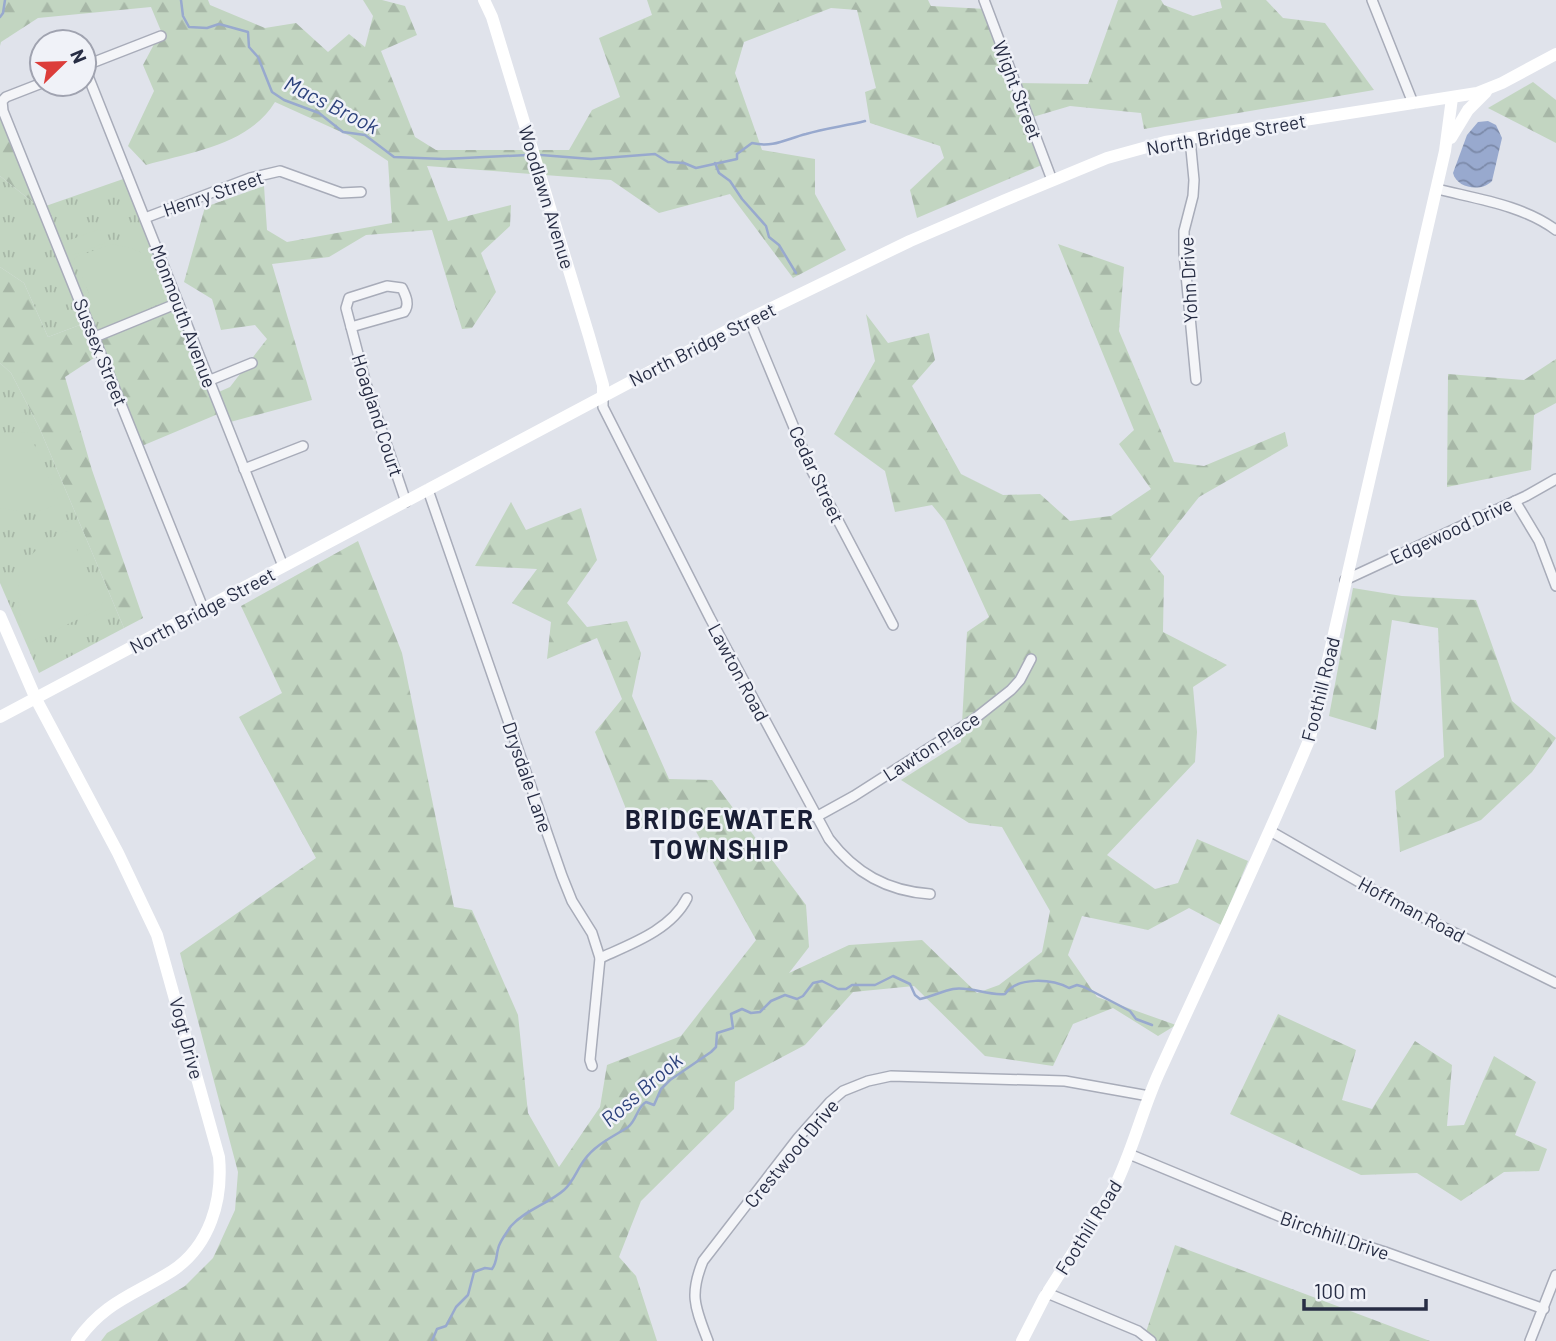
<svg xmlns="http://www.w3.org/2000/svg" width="1556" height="1341" viewBox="0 0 1556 1341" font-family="Barlow,sans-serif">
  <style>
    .forest { fill: url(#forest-firs) }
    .park { fill: url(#park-tufts) }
    .pitch { fill: #c2d5c1 }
    .water { fill: url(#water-waves) }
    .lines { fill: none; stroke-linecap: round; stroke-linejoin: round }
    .stream { stroke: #98a9ce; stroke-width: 2.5 }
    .street-casing { stroke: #a8acb9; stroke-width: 12 }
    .street { stroke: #f4f5f8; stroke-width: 9 }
    .secondary { stroke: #fff; stroke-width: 12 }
    .labels { text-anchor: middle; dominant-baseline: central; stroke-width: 5; stroke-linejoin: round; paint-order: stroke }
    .street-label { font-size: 19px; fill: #272d44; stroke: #f0f2f8 }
    .water-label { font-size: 21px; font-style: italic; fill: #2d427c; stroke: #f0f2f8 }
    .district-label { font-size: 26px; font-weight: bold; letter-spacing: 2px; fill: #191e35; stroke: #f0f2f8 }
  </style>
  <defs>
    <pattern id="forest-firs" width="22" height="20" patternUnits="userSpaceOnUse" patternTransform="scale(1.75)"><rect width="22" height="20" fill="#c2d5c1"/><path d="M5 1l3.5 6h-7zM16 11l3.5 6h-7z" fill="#a7b7a7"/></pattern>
    <pattern id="park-tufts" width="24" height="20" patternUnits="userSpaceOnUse" patternTransform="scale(1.75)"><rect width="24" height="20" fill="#c2d5c1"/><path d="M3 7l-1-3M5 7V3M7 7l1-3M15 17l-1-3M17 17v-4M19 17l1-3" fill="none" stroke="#a7b7a7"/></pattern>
    <pattern id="water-waves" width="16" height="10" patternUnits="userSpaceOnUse" patternTransform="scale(1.75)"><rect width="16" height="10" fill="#98a9ce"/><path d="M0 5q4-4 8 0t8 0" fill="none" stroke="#7c8aa9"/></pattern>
  </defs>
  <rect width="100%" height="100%" fill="#e0e3eb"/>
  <g class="forest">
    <path d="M0 0H208L210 5 265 28 296 23 328 52 349 34 365 47 373 16 363 0H382L405 6 417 35 381 51 415 137 436 150H569L592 110 620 97 599 38 652 15 647 0H928L931 6 986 9 1013 83 1088 84 1118 0H1161L1164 5 1193 16 1222 8 1220 0H1266L1283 18 1325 23 1374 90 1144 129 1141 113 1070 106 1026 119 1044 164 917 218 910 190 944 158 940 146 870 123 865 92 876 88 857 10 831 8 744 42 735 73 762 150 815 159V194L846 250 793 278 730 194 659 213 611 180 427 166 448 221 511 205 510 226 481 253 496 292 472 328 462 329 432 230 366 235 329 257 272 264 312 400 223 424 218 414 137 448 100 354 65 377 92 470 143 618 124 628 39 427 11 373 0 363V267L24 283 48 337 85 323 177 306 212 395 230 387 267 339 255 325 221 330 212 299 184 282 205 207 264 186 267 230 287 242 392 223 388 161 350 136 275 102C249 145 191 152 146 165L128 146 154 91 143 65 161 31 151 7 38 18 1 42 0 46Z"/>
    <path d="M1533 82 1556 100V143L1488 108Z"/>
    <path d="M0 108 40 208 0 176Z"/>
    <path d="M1058 244 1124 267 1119 331 1174 462 1204 466 1285 432 1288 446 1199 497 1150 559 1164 576 1163 632 1227 665 1193 687 1197 732 1195 762 1107 855 1155 889 1178 883 1197 839 1248 861 1221 925 1189 908 1148 930 1082 916 1068 955 1097 997 1176 1025 1158 1036 1113 1008 1073 1024 1053 1066 985 1056 914 986 853 992 805 1045 735 1082 734 1109 641 1201 619 1257 636 1276 657 1341H101L107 1333 185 1286 213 1258 235 1210 238 1172 180 953 316 858 239 717 282 693 241 606 358 541 402 653 454 907 472 910 518 1015 528 1113 559 1167 600 1107 607 1065 681 1036 756 940 693 826 670 815 635 831 595 732 622 699 597 638 547 659 551 622 512 603 537 569 475 566 511 502 526 530 581 508 597 560 567 603 587 627 627 621 641 653 632 696 669 779 712 780 806 905 809 947 789 973 849 945 922 940 977 993 999 985 1042 952 1050 911 1002 827 969 823 901 780 961 742 967 632 989 617 945 521 932 505 895 512 885 471 834 434 875 361 866 314 888 343 929 333 935 360 912 386 961 474 1003 495 1040 494 1070 521 1111 516 1151 489 1119 444 1134 430Z"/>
    <path d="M1556 359V403L1534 415 1531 470 1447 487 1448 374 1524 380Z"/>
    <path d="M1353 588 1402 596 1476 600 1512 701 1556 738 1532 772 1481 820 1400 852 1395 791 1444 757 1438 628 1392 620 1376 730 1329 716Z"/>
    <path d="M1278 1014 1356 1050 1342 1100 1372 1109 1415 1041 1452 1065 1447 1126 1464 1125 1494 1056 1536 1082 1515 1135 1547 1149 1539 1171 1504 1172 1461 1201 1417 1173 1361 1175 1230 1114Z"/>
    <path d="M1175 1245 1430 1341H1143Z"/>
  </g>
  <g class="park">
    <path d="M0 176 40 208 126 178 177 306 92 340 85 323 48 337 24 283 0 267Z"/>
    <path d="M0 363 11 373 39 427 124 628 39 673 0 583Z"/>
  </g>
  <g class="pitch">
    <path d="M100 229 105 243 73 255 67 241Z"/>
    <path d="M111 244C156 251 153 262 166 301L109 326 101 323 74 258Z"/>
    <path d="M18 432 28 433 31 437 60 504 32 513 0 508V438Z"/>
    <path d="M68 531 103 602 99 609 29 643C9 596 14 550 68 531Z"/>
  </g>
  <path class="water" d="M1488 121 1496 125 1502 138 1492 181C1482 192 1457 189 1453 173L1467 135 1478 122Z"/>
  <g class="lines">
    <g class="stream">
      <path d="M181 0 183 16 189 27 207 28 219 24 248 32 249 47 258 57 272 92 284 100 319 113 343 132 365 135 394 157 444 159 528 155"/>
      <path d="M0 17 3 13 5 0"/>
      <path d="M541 155 591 159 655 154 668 162 684 163 696 168 737 159V154L752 143C774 148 786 139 806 134 825 128 846 126 865 121"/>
      <path d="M715 163 719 173 730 181 742 199 766 226 769 237 779 245 796 273"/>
      <path d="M432 1341 437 1329 446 1326 456 1307 468 1295 474 1272 485 1268 492 1269C497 1262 496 1257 498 1249 499 1242 507 1232 511 1226 525 1210 548 1204 564 1190 574 1181 577 1169 585 1159 596 1144 613 1137 628 1127 637 1120 637 1107 646 1102L654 1105 661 1089 670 1080 711 1052 716 1047 717 1033 733 1028 731 1014 742 1009 751 1013 760 1012 771 1001 785 995 797 999 803 996 813 983 822 981 838 989H846L852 985H875L893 976 910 984 915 995 920 999C931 997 942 991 953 989 971 986 987 996 1005 994 1018 976 1052 979 1069 988L1077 985 1084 987 1130 1011 1136 1019 1152 1025"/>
    </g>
    <defs>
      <g id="street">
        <path d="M984 0 1052 180"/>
        <path d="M1372 0 1413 103"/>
        <path d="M84 66 283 566"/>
        <path d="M84 66 161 36"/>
        <path d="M42 83 6 97 2 101 3 111 203 608"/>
        <path d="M1190 139 1194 180 1193 196 1184 231V253L1196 380"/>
        <path d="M1437 189C1477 199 1522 205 1556 230"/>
        <path d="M145 218 250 178 280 171 341 193 361 192"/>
        <path d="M387 286 402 288C406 296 410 305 404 312L351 327 346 308 349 298Z"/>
        <path d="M749 319 812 471 893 625"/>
        <path d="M351 327 366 384 406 502"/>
        <path d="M95 337 178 303"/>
        <path d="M208 381 252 363"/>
        <path d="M603 396V407L710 618 829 839C855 873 887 891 930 894"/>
        <path d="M244 469 303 446"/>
        <path d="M428 490 562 876 572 901 592 933 600 958 590 1060 592 1066"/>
        <path d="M1515 501 1539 541 1556 586"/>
        <path d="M1345 580 1526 496 1556 479"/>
        <path d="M816 817 854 796 973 720 1011 690 1020 680 1031 659"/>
        <path d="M1270 831 1410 911 1556 983"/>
        <path d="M600 958C631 944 671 930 687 898"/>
        <path d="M1129 1154 1303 1226 1385 1252 1544 1309"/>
        <path d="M1047 1293 1138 1331 1151 1341"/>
        <path d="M708 1341C695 1307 689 1295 703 1261L798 1138 830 1102 843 1091 868 1081 891 1076 1065 1081 1149 1096"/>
        <path d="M1530 1341 1556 1275"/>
      </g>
    </defs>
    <use href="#street" class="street-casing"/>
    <use href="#street" class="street"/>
    <g class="secondary">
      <path d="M484 0 492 17 589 336 603 385V396"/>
      <path d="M1451 138 1468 110 1486 92"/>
      <path d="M0 616 36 699 118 853 157 935 219 1157C223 1200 210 1246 172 1271 134 1295 104 1302 77 1341"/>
      <path d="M0 717 749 319 910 241 1003 201 1107 158 1165 142 1477 93 1502 83 1556 54"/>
      <path d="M1022 1341 1044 1298 1113 1190C1132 1153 1141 1113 1158 1075 1209 963 1262 852 1310 738L1445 151 1452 98"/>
    </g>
  </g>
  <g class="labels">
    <g class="street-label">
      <text transform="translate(1018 90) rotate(69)">Wight Street</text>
      <text transform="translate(1226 134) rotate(-10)">North Bridge Street</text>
      <text transform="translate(213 193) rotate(-19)">Henry Street</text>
      <text transform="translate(547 197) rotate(73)">Woodlawn Avenue</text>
      <text transform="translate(1188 280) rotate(-93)">Yohn Drive</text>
      <text transform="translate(184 316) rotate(69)">Monmouth Avenue</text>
      <text transform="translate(702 344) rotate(-27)">North Bridge Street</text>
      <text transform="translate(101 352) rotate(68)">Sussex Street</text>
      <text transform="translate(378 415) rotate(72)">Hoagland Court</text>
      <text transform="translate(817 474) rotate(65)">Cedar Street</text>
      <text transform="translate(1451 530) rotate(-25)">Edgewood Drive</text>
      <text transform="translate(202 610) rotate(-28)">North Bridge Street</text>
      <text transform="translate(739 672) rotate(62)">Lawton Road</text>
      <text transform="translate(1320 689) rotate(-76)">Foothill Road</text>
      <text transform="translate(931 746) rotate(-33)">Lawton Place</text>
      <text transform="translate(528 777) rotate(71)">Drysdale Lane</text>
      <text transform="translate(1412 909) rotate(28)">Hoffman Road</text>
      <text transform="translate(187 1038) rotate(75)">Vogt Drive</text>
      <text transform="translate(791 1153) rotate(-50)">Crestwood Drive</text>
      <text transform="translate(1088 1227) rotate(-58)">Foothill Road</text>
      <text transform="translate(1335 1235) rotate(19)">Birchhill Drive</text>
    </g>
    <g class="water-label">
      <text transform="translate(332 104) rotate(27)">Macs Brook</text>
      <text transform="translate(641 1089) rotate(-41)">Ross Brook</text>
    </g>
    <g class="district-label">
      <text x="720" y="818">BRIDGEWATER<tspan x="720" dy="30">TOWNSHIP</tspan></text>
    </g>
  </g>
  <g transform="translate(63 63) rotate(67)"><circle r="33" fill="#f0f2f8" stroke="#a0a3b0" stroke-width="2"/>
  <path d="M0-5L12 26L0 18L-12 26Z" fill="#dc3d3a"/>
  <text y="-10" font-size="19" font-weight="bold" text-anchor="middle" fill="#272d44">N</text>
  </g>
  <path d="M1304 1299v10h122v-10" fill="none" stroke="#272d44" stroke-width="3.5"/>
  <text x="1314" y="1299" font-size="21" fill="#272d44" stroke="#f0f2f8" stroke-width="5" paint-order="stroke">100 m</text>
</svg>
